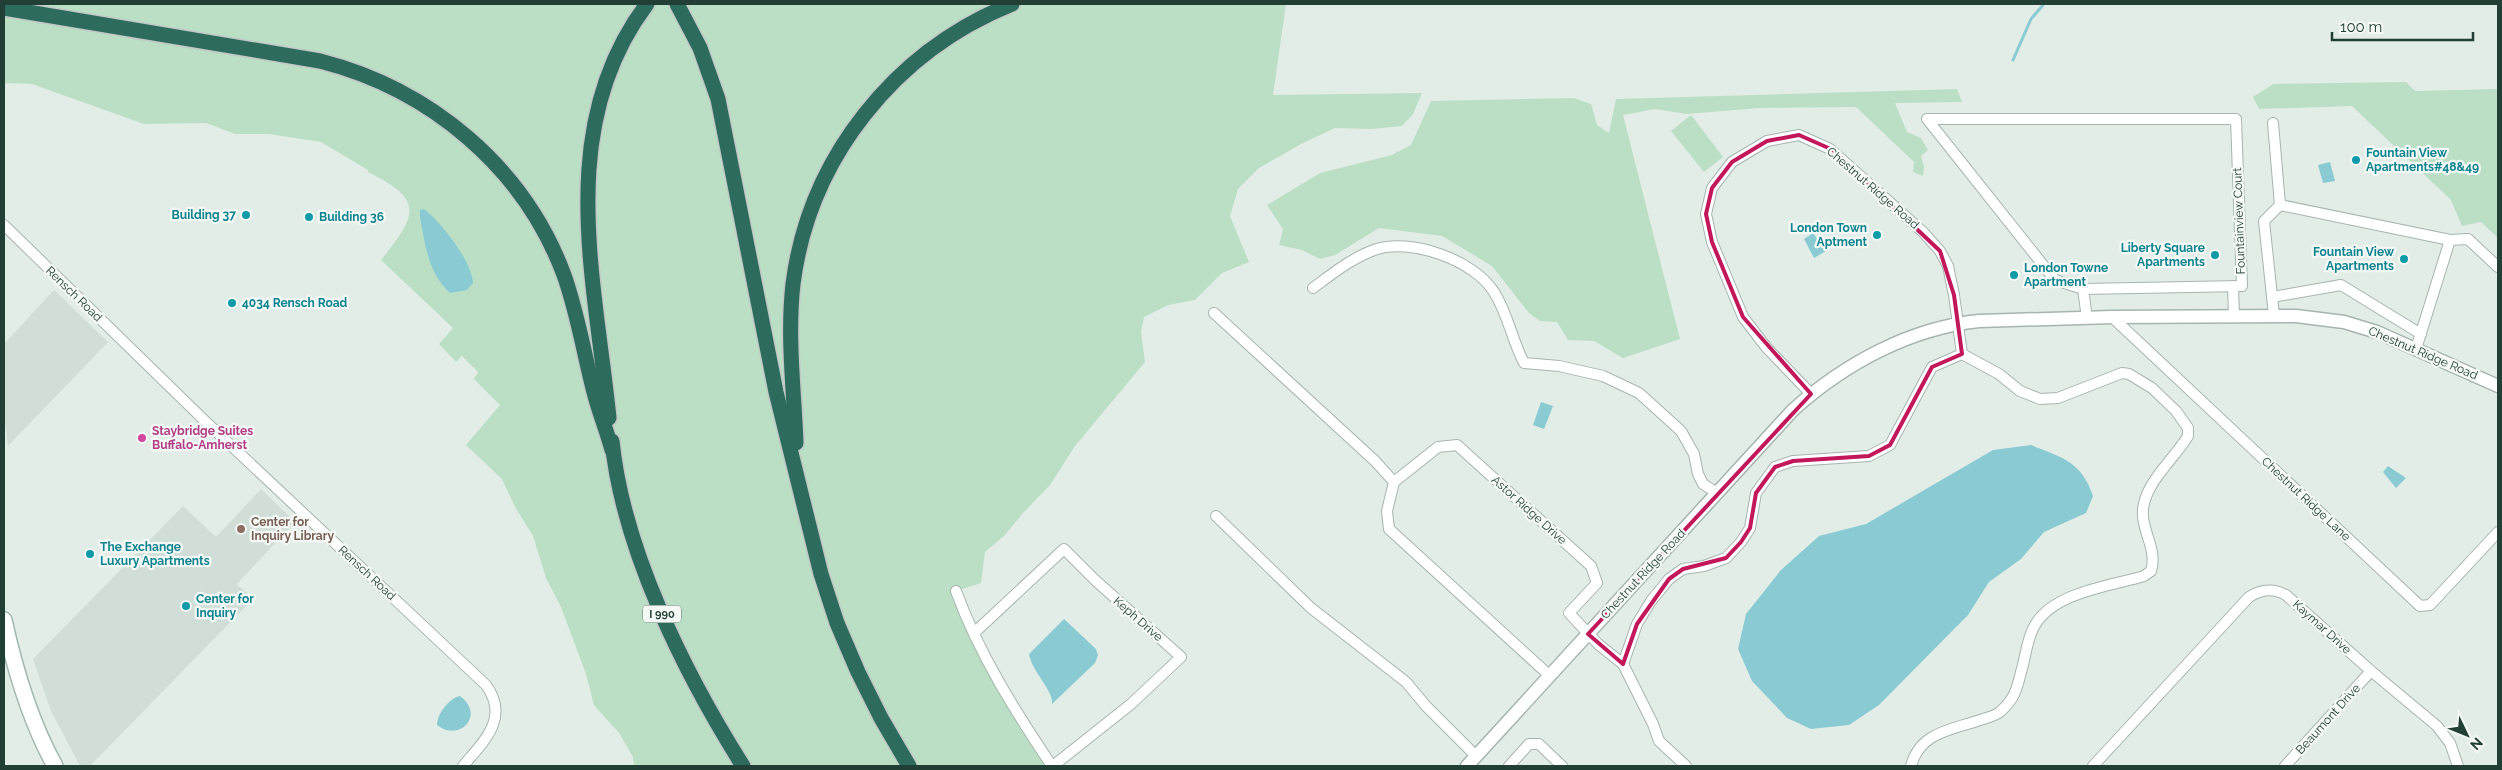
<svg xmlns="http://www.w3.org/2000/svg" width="2502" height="770" viewBox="0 0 2502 770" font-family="Raleway,sans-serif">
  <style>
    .built { fill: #d1ddd7 }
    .green { fill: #bbdfc4 }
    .water { fill: #8acbd3 }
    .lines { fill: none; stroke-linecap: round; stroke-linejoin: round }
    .stream { stroke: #8acbd3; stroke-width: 3 }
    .minor-casing { stroke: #a5b5af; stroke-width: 12 }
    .tertiary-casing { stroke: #a5b5af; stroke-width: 15 }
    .secondary-casing { stroke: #a1b9b0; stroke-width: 18 }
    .motorway-casing { stroke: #c1c9c7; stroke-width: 18 }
    .minor { stroke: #fff; stroke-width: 10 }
    .tertiary { stroke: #fff; stroke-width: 12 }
    .secondary { stroke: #fff; stroke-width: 15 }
    .motorway { stroke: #2d6c5d; stroke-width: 15 }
    .marked { fill: none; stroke: #c2185b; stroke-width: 4; stroke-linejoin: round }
    .culture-dot { fill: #0f9aa8; stroke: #f4f9f6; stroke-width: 2 }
    .hotel-dot { fill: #d1479c; stroke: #f4f9f6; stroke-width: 2 }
    .education-dot { fill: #8d6e63; stroke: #f4f9f6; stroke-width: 2 }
    .labels { text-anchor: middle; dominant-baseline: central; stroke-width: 4.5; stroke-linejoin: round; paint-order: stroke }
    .shield { fill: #f4f9f6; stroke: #617770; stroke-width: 1 }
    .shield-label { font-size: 11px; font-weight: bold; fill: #223f36 }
    .culture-label { font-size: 12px; font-weight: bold; fill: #0d838f; stroke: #f4f9f6; text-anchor: start }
    .street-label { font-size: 12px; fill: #223f36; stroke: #f4f9f6 }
    .hotel-label { font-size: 12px; font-weight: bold; fill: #b23c85; stroke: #f4f9f6; text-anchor: start }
    .education-label { font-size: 12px; font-weight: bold; fill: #785e54; stroke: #f4f9f6; text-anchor: start }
  </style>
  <rect width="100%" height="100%" fill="#e3ede8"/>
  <g class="built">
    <path d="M54 290 108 342 8 446 4 414V344Z"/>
    <path d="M261 489 295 522 237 584 253 599 90 766H80L51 711 33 659 183 506 216 537Z"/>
  </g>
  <g class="green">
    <path d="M4 4H1286L1273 95 1422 93 1413 114 1402 126 1371 129 1335 128 1303 143 1259 168 1238 189 1230 216 1249 262 1222 273 1195 300 1168 305 1144 317 1141 332 1145 362 1075 446 1050 485 1023 513 1004 536 985 552 981 583 956 591 974 633 1052 766H634L633 757 619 733 594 705 586 674 561 607 546 578 533 536 515 507 502 479 466 445 500 405 474 379 478 372 462 356 456 362 439 344 453 328 381 260C417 215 425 200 368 172V170L321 142 269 134H235L206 123 144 124 32 84 4 83Z"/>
    <path d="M2406 82 2415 91 2498 89V238L2481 222 2462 226 2451 200 2352 106 2259 109 2253 97 2273 84Z"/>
    <path d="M1957 89 1962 102 1895 103 1907 132 1921 138 1928 150 1921 156 1924 167 1923 176 1913 172 1914 162 1856 107 1759 108 1687 114 1655 109 1623 115 1680 339 1623 358 1594 341 1568 340 1557 322 1540 321 1529 313 1492 266 1442 236 1379 228 1335 255 1320 259 1302 250 1279 245 1283 229 1267 205 1320 173 1392 155 1411 145 1431 101 1574 98 1591 104 1597 125 1609 133 1616 99Z"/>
    <path d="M1691 115 1723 157 1704 172 1671 131Z"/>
  </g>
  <g class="water">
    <path d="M2330 162 2335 181 2323 183 2318 165Z"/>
    <path d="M424 209C441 222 472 261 473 283L467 290 450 293C428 273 425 244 420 217V210Z"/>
    <path d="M1813 233 1826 251 1814 258 1804 239Z"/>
    <path d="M1541 402 1553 406 1544 429 1533 425Z"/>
    <path d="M2031 445C2062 457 2082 462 2093 496L2086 513 2044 532 2021 559 1989 582 1968 615 1879 705 1849 725 1811 729 1787 718 1752 681 1738 649 1746 614 1781 570 1819 536 1866 524 1993 450Z"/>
    <path d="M2388 466 2406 478 2396 488 2383 472Z"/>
    <path d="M1064 619 1096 649 1098 655 1095 663 1052 704C1054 691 1032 672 1029 654Z"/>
    <path d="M460 696C486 715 459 743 437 725 437 714 449 698 460 696Z"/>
  </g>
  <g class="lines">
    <path class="stream" d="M2013 60 2031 19 2044 4"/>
    <defs>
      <g id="minor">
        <path d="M1927 119H2236L2242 286 2083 289 2055 280Z"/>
        <path d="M2273 123 2280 205 2264 221 2274 315"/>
        <path d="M2280 205 2450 240 2468 239 2498 267"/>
        <path d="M4 225 204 420 486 685C510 718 484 741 463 766"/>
        <path d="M2233 286 2234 315"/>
        <path d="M1313 288C1332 274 1352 258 1374 250 1410 237 1474 260 1494 292 1508 314 1512 340 1524 363L1559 366 1603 376 1639 393 1681 431 1694 454 1698 474 1703 484 1717 493"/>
        <path d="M2083 289 2087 318"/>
        <path d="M2272 297 2341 285 2421 334"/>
        <path d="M1214 313 1375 461 1394 482 1387 511 1389 529 1550 676"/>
        <path d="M2112 317 2420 606 2430 605 2498 532"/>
        <path d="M2416 349 2450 240"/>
        <path d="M1394 482 1438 447 1457 445 1591 566 1597 583 1569 613 1598 644 1623 664 1653 724 1659 741 1686 766"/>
        <path d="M1216 516 1311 608 1406 682 1426 706 1476 756"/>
        <path d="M956 591C979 654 1015 711 1052 766"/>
        <path d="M974 633 1064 549 1095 580 1181 657 1131 704 1053 766"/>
        <path d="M1623 664 1637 624 1651 601 1669 579 1683 569 1704 566 1726 558 1741 542 1750 528 1756 493 1775 467 1793 461 1869 456 1890 445 1932 367 1962 354 1954 295 1948 266 1940 251 1923 232 1830 149 1799 135 1767 141 1732 162 1712 188 1706 214 1712 242 1743 317 1766 347 1811 394"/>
        <path d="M1509 766 1529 744H1539L1562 766"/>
        <path d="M1911 766C1920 732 1951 730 1980 720 1986 718 1996 716 2001 711 2018 695 2017 685 2023 665 2026 652 2028 636 2035 625 2054 592 2111 586 2144 576L2151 571C2157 552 2145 536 2143 517 2140 486 2174 460 2188 436V428L2176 411 2152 388 2129 374 2122 373 2058 398 2040 399 2020 391 1999 374 1962 354"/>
        <path d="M2093 766 2249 597C2262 589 2273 588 2286 595L2371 671 2437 726 2450 743 2458 766"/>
        <path d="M2285 766 2371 671"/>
      </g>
      <path id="tertiary" d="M1467 766 1793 410C1844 364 1910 328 1979 321L2112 317 2296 316 2344 322 2377 332 2498 386"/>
      <path id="secondary" d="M4 620C15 670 30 721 55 766"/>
      <g id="motorway">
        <path d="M677 4 700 48 718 99 776 392 821 574 837 623 858 672 881 718 909 766"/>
        <path d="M4 8 320 61C430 89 524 167 564 275 578 314 584 355 595 396 600 414 607 432 612 450"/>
        <path d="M609 418C595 279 554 127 647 4"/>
        <path d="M612 441C623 550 685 674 743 766"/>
        <path d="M796 443C794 390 787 337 793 284 809 158 895 51 1012 4"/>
      </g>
    </defs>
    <use href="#minor" class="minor-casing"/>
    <use href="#tertiary" class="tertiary-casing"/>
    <use href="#secondary" class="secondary-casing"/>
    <use href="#motorway" class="motorway-casing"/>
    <use href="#minor" class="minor"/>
    <use href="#tertiary" class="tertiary"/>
    <use href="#secondary" class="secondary"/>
    <use href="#motorway" class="motorway"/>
  </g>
  <path class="marked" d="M1799 135 1833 150 1940 251 1954 295 1962 354 1932 367 1890 445 1869 456 1793 461 1775 467 1756 493 1750 528 1741 542 1726 558 1683 569 1669 579 1637 624 1623 664 1588 634 1811 394 1743 317 1712 242 1706 214 1712 188 1732 162 1767 141Z"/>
  <g class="culture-dot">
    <circle cx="2356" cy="160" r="5"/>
    <circle cx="246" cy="215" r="5"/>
    <circle cx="309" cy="217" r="5"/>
    <circle cx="1877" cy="235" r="5"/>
    <circle cx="2215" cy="255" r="5"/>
    <circle cx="2404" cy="259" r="5"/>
    <circle cx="2014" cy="275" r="5"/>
    <circle cx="232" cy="303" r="5"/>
    <circle cx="90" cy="554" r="5"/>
    <circle cx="186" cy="606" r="5"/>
  </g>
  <circle class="hotel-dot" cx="142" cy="438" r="5"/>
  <circle class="education-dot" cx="241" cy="529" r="5"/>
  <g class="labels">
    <rect class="shield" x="643" y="605.5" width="38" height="17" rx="4"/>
    <g class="shield-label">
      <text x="662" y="614">I 990</text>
    </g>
    <g class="culture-label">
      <text x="2366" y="153">Fountain View<tspan x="2366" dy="14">Apartments#48&amp;49</tspan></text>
      <text x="236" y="215" text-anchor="end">Building 37</text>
      <text x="319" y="217">Building 36</text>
      <text x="1867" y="228" text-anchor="end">London Town<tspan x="1867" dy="14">Aptment</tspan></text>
      <text x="2205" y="248" text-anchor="end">Liberty Square<tspan x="2205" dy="14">Apartments</tspan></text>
      <text x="2394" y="252" text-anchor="end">Fountain View<tspan x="2394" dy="14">Apartments</tspan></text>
      <text x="2024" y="268">London Towne<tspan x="2024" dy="14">Apartment</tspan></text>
      <text x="242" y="303">4034 Rensch Road</text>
      <text x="100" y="547">The Exchange<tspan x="100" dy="14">Luxury Apartments</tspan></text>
      <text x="196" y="599">Center for<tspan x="196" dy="14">Inquiry</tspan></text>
    </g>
    <g class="street-label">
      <text transform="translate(1873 188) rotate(41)">Chestnut Ridge Road</text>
      <text transform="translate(2239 221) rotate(-92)">Fountainview Court</text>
      <text transform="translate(74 294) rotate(44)">Rensch Road</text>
      <text transform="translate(2423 353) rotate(23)">Chestnut Ridge Road</text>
      <text transform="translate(2306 499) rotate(43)">Chestnut Ridge Lane</text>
      <text transform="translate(1529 510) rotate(42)">Astor Ridge Drive</text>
      <text transform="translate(367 573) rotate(43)">Rensch Road</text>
      <text transform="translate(1643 574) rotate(-47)">Chestnut Ridge Road</text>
      <text transform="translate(1138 619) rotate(41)">Keph Drive</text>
      <text transform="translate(2322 627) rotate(42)">Kaymar Drive</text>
      <text transform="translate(2328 719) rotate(-48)">Beaumont Drive</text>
    </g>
    <g class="hotel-label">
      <text x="152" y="431">Staybridge Suites<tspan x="152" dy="14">Buffalo-Amherst</tspan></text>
    </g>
    <g class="education-label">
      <text x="251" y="522">Center for<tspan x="251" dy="14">Inquiry Library</tspan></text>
    </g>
  </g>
  <rect width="2502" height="770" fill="none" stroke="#223f36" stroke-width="10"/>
  <g transform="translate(2467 735) rotate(133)" stroke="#f4f9f6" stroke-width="4" paint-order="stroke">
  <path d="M0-4L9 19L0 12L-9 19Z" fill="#223f36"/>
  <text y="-8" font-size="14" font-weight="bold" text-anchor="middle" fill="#223f36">N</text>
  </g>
  <path d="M2332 32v8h141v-8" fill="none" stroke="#223f36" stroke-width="2.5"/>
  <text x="2340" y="32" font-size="15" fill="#223f36" stroke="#f4f9f6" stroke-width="4" paint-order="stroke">100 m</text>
</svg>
